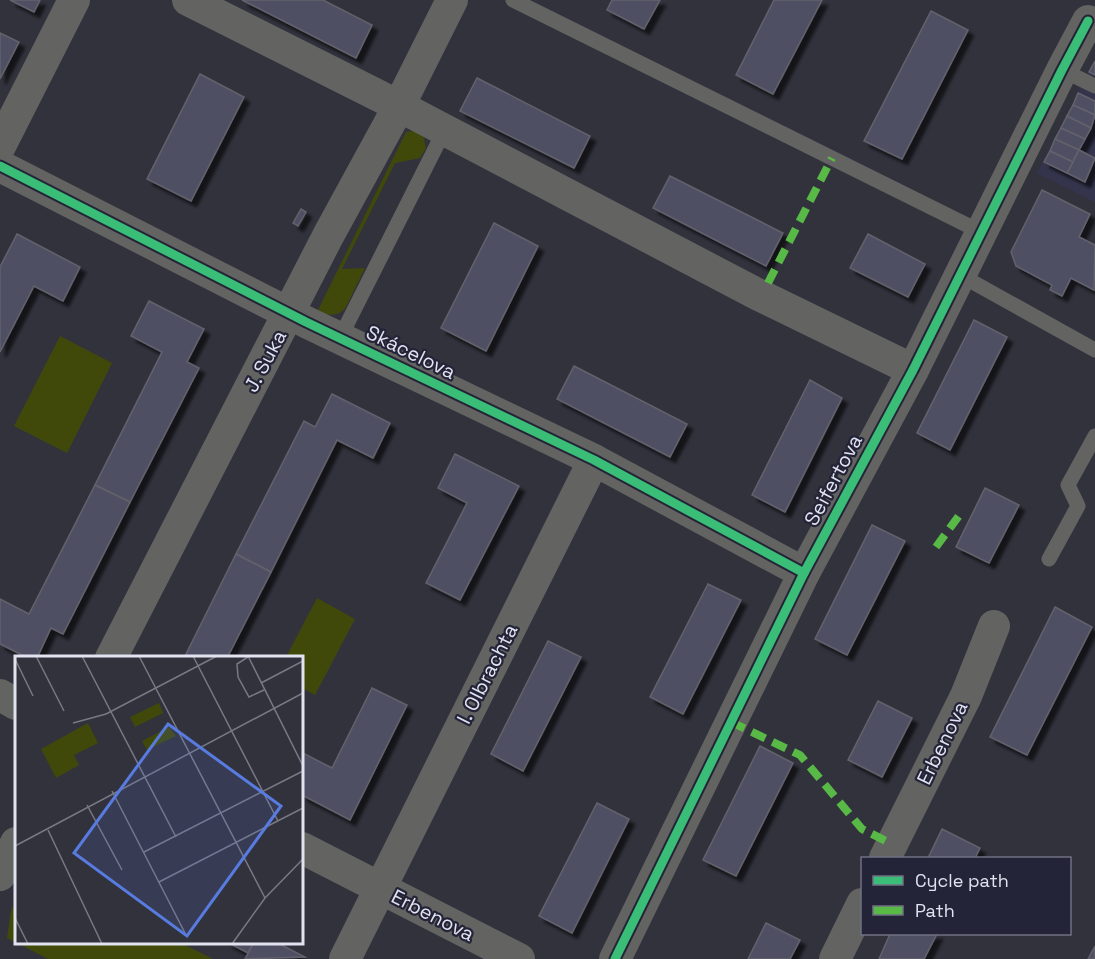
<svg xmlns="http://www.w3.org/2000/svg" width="1095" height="959" viewBox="0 0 1095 959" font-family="'Space Grotesk',sans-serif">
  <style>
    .built { fill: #34344d }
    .green { fill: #40490a }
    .building { fill: #505064; stroke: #62626c; stroke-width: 1.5; filter: url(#shadow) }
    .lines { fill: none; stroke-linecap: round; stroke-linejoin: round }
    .service { stroke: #636362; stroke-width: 15 }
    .minor { stroke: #636362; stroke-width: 32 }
    .quiet { stroke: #58b947; stroke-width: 8; stroke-dasharray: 15 8; stroke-linecap: butt }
    .cycleway-casing { stroke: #242438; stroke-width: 13 }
    .cycleway { stroke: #3abd76; stroke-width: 9 }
    .labels { text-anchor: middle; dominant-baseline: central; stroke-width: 4.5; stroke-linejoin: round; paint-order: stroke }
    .street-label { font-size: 20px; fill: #e2e3f1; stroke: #242438 }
    .inset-road { fill: none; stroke: #787985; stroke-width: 1.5 }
    .view { fill: #587be0; fill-opacity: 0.15; stroke: #587be0; stroke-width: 3 }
    .inset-edge { fill: none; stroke: #e2e3f1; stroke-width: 3 }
  </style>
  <defs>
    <filter id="shadow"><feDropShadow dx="5.5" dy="5.5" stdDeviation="1.5" flood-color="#0009"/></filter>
  </defs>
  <rect width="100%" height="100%" fill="#32323d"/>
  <path class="built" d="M1095 60V202L1037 173Z"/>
  <g class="green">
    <path d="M422 130 426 148 420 158 395 163 342 269 365 268 346 307C339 317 330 315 319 314L318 310 406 132Z"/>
    <path d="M60 336 112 363 67 453 14 426Z"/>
    <path d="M317 598 355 619 315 695 302 688V658L286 657Z"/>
    <path d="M16 901V942L181 943 213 959H48L7 938 11 911Z"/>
  </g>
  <g class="building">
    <path d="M10 0H40L34 12Z"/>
    <path d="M242 0H323L372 25 356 58Z"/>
    <path d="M612 0H660L644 29 607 10Z"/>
    <path d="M774 0H822L773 94 736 75Z"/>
    <path d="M931 11 968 30 902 159 864 141Z"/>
    <path d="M0 33 19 42 0 79Z"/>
    <path d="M1095 61V75L1089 72Z"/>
    <path d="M200 74 244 97 191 201 147 179Z"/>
    <path d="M477 78 590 136 574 168 460 111Z"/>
    <path d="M1078 93 1095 101V115L1073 105Z"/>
    <path d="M1073 105 1095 115 1091 128 1067 116Z"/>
    <path d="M1067 116 1091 128 1085 139 1061 128Z"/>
    <path d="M1061 128 1085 139 1079 150 1055 139Z"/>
    <path d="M1055 139 1079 150 1073 162 1050 151Z"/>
    <path d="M1079 150 1095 158 1085 182 1067 173Z"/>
    <path d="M1050 151 1073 162 1067 173 1044 162Z"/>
    <path d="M670 176 783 233 766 266 653 208Z"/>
    <path d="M1042 190 1090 214 1079 237 1095 245 1094 290 1071 278 1062 296 1050 290 1052 285 1016 266 1011 252Z"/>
    <path d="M301 209 306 212 298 226 293 223Z"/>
    <path d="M494 223 538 246 486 351 441 328Z"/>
    <path d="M17 234 80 267 63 301 34 286 0 352V267Z"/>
    <path d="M868 234 925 264 908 297 850 268Z"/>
    <path d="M149 301 204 329 187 362 199 368 130 502 95 485 162 352 131 336Z"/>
    <path d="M974 320 1007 337 950 450 917 433Z"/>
    <path d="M574 366 687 424 670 457 557 399Z"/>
    <path d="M810 380 842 398 785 512 752 495Z"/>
    <path d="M332 394 390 423 373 458 337 440 271 572 236 554 304 421 315 427Z"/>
    <path d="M455 454 519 486 460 600 426 583 467 503 438 488Z"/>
    <path d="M95 485 130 502 63 634 51 628 37 658H28L0 644V599L29 614Z"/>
    <path d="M985 488 1019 505 989 563 956 547Z"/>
    <path d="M872 525 905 541 847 655 815 639Z"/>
    <path d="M236 554 271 572 227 658H184Z"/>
    <path d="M708 584 741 600 683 714 650 697Z"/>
    <path d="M1055 607 1092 627 1027 755 990 737Z"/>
    <path d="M548 641 581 657 523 771 491 754Z"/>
    <path d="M372 688 407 705 350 820 302 795V757L303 753 332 768Z"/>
    <path d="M878 701 912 718 882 777 848 760Z"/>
    <path d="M760 746 793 763 736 876 703 860Z"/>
    <path d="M597 803 629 819 572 933 539 916Z"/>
    <path d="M942 829 980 848 975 858H928Z"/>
    <path d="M766 923 800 940 790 959H748Z"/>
    <path d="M890 934H937L924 959H879Z"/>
    <path d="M227 942H254L248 953Z"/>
    <path d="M254 942H276L305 957 245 959Z"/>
    <path d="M1095 946V959H1088Z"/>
  </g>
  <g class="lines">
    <g class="service">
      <path d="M513 0 981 232"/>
      <path d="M1062 70 1095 86"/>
      <path d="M960 275 1095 350"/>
      <path d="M340 338 444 131"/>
      <path d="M1049 559 1078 506 1068 485 1095 436"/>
    </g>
    <g class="minor">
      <path d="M188 0 399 106 757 294 913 370"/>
      <path d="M0 146 74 0"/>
      <path d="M0 166 306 322 594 460 804 573"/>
      <path d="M111 658 328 236 399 106 452 0"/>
      <path d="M0 695 16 704"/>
      <path d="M302 848 519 959"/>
      <path d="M885 858 966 696 994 626"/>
      <path d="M0 875 16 843"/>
      <path d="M345 959 594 460"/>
      <path d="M615 959 804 573 913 370 1062 70 1088 21"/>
      <path d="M835 959 862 904"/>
    </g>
    <g class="quiet">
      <path d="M768 283 832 158"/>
      <path d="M936 547 961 513"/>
      <path d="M731 722 800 755 862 829 892 844"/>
    </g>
    <defs>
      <g id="cycleway">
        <path d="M0 166 306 322 594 460 804 573"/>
        <path d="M615 959 804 573 913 370 1062 70 1088 21"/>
      </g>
    </defs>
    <use href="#cycleway" class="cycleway-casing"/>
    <use href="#cycleway" class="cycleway"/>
  </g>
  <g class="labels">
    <g class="street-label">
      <text transform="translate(411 352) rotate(26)">Skácelova</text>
      <text transform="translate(265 361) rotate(-62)">J. Suka</text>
      <text transform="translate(833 480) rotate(-62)">Seifertova</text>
      <text transform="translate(487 674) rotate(-63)">I. Olbrachta</text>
      <text transform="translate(942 743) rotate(-64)">Erbenova</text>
      <text transform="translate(433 915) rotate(27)">Erbenova</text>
    </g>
  </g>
  <g transform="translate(15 656)">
    <rect width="288" height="288" fill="#32323d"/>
    <path d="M144 47 148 57 120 71 115 61ZM73 67 83 87 59 99 64 109 41 122 26 93ZM154 71 161 80 132 94 127 85Z" fill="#40490a"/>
    <path class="inset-road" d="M21 0 49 55M67 0 161 181M124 0 250 242M178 0 263 165M233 0 288 110M233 1 222 8 223 21 234 41 249 34M0 3 18 40M246 27 288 5M58 67 91 58 202 0M97 135 170 277M72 149 107 214M33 174 87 288M0 190 288 37M129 196 288 115M144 226 288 152M0 262 13 288M217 288 250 242 288 203"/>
    <path class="view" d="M153 68 266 150 172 280 59 197Z"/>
    <rect width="288" height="288" class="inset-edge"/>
  </g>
  <rect x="861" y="857" width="210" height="78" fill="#242438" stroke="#707082" stroke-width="1.5"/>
  <rect x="873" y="876" width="30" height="9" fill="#3abd76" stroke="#707082" stroke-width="1.5"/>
  <text x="915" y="887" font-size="18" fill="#e2e3f1">Cycle path</text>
  <rect x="873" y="906" width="30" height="9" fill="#58b947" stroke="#707082" stroke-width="1.5"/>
  <text x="915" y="917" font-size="18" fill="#e2e3f1">Path</text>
</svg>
